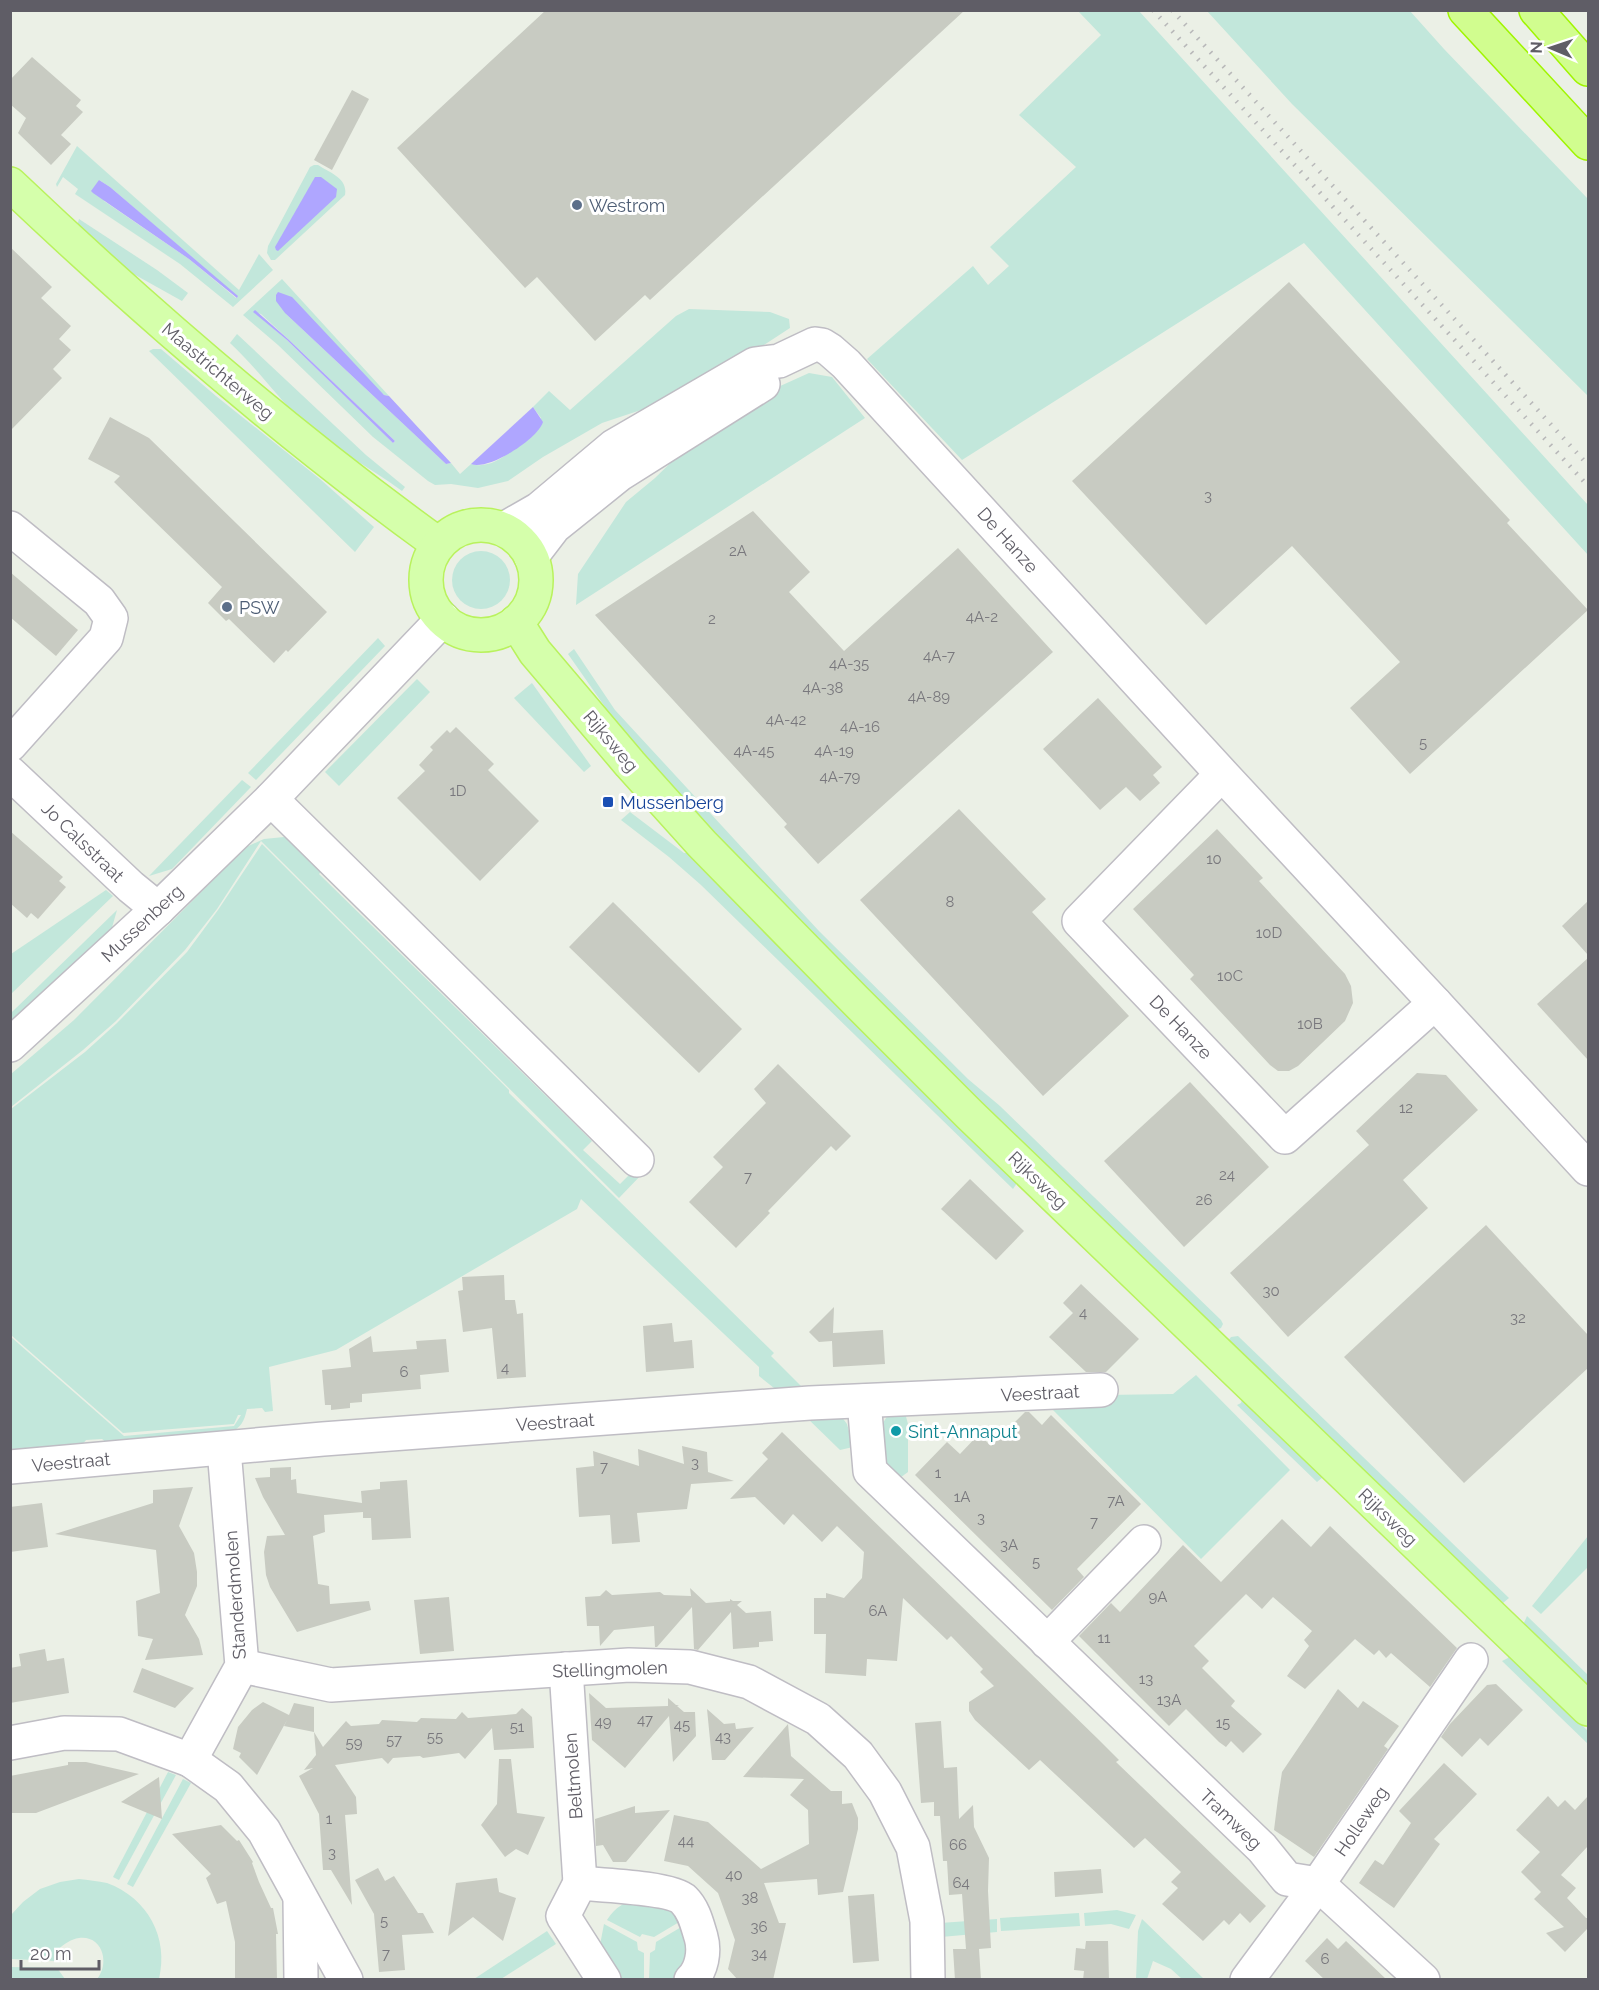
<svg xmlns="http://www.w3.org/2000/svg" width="1599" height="1990" viewBox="0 0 1599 1990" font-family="Raleway,sans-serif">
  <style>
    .green { fill: #c2e7db; fill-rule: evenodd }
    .water { fill: #afa6ff }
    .building { fill: #c8cbc2 }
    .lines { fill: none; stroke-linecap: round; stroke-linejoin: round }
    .minor-casing { stroke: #bfbdc4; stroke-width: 36 }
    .major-casing { stroke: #b9f25d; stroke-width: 36 }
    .highway-casing { stroke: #a0f500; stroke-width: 36 }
    .minor { stroke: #fff; stroke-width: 33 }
    .major { stroke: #d5ffab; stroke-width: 33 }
    .highway { stroke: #d1fd8f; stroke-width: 33 }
    .rail { stroke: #b8b8b9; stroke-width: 4.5; stroke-dasharray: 1.5 8; stroke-linecap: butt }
    .service-dot { fill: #5c6f8a; stroke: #fff; stroke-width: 2 }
    .transit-dot { fill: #1a4fb4; stroke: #fff; stroke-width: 2 }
    .culture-dot { fill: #0f9aa8; stroke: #fff; stroke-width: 2 }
    .labels { text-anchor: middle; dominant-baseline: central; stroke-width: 6; stroke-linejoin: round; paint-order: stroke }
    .number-label { font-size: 15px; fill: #79787d }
    .service-label { font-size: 18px; fill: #4e5e75; stroke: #fff; text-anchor: start }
    .street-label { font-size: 18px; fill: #5f5d66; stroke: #fff }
    .transit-label { font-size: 18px; fill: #164399; stroke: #fff; text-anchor: start }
    .culture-label { font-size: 18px; fill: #0d838f; stroke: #fff; text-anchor: start }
  </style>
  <rect width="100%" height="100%" fill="#ebf0e6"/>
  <g class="green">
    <path d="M1078 11H1139L1588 505V555L1304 243 962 460 867 359 973 266 988 285 1009 266 990 247 1076 167 1019 115 1101 35Z"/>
    <path d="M1207 11H1410L1444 49 1588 199V396L1292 104Z"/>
    <path d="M77 146 239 290 259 254 273 270 233 307 180 264 75 194 78 189 63 177 57 187 56 184ZM99 180 110 187 238 297 236 298 189 259 104 201Z"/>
    <path d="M314 165H318C330 173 348 178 345 195L275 260H271L267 253 268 246 310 167Z"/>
    <path d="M79 219 157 270 188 293 182 301 121 267 77 226Z"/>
    <path d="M282 279 389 396 384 395 285 313 446 464 451 463 460 474 471 464C500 472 524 437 541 418L533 407 549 391 570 410 676 316 689 309 770 312 789 319 790 328 761 347 650 407 602 423 543 457 508 481 478 488 451 484 435 485 428 481 373 437 278 345 243 315ZM254 312 261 314 288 339 395 441 393 443 287 340Z"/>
    <path d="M237 334 366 455 405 487 402 491C370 467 333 449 303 422 277 397 256 367 230 343Z"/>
    <path d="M153 349H161L216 396 320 479 374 527 355 552 149 351Z"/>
    <path d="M809 373 832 377 865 418 576 605 578 574 626 502 655 478 697 437 758 396Z"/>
    <circle cx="481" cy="580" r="29"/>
    <path d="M378 638 385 646 256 780 248 773Z"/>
    <path d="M574 649 615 710 819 931 968 1079 1000 1106 1221 1320 1223 1324 1221 1328 1216 1330 999 1121 968 1088 861 987 667 785 604 709 605 707 568 654Z"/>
    <path d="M417 679 430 692 339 786 325 772Z"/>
    <path d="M532 683 591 766 584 772 514 698Z"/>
    <path d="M242 780 251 787 172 869 149 876Z"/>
    <path d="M630 812 684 853H688L843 1012 1017 1183 1013 1189 701 885 669 857 621 820Z"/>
    <path d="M284 837 302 843 320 861 321 872 319 874 592 1141 583 1150 620 1184 634 1170 644 1172 619 1198 261 841 217 909 185 950 116 1021 83 1050 11 1107V1074L74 1020 246 847 264 839Z"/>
    <path d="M262 844 509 1090V1093L774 1353 771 1356 806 1391H775L774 1388 759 1376V1367L581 1199 577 1209 336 1350 269 1367 273 1411 265 1412 262 1408 247 1409C244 1422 241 1427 230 1433L107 1443 102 1439 86 1440 82 1445 11 1454V1337L124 1436 234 1426 241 1415H238L234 1424 123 1433 11 1335V1109L85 1052 117 1023 187 952 218 910Z"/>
    <path d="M106 890 113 896 11 994V954Z"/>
    <path d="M117 910 111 931 11 1030V1013Z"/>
    <path d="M1238 1336 1509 1598 1503 1603 1494 1599 1228 1341 1231 1337Z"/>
    <path d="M1196 1375 1290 1470 1201 1559 1052 1409 1067 1408 1105 1395 1173 1394Z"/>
    <path d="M1242 1399 1323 1477 1317 1482 1237 1405 1241 1403Z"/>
    <path d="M904 1409 908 1424V1472L897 1480 887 1471 878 1438 879 1429 888 1415Z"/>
    <path d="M802 1413 841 1416 847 1424 853 1447 840 1450Z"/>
    <path d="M1588 1536V1567L1541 1614 1532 1606Z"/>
    <path d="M1527 1616 1588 1675V1690L1523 1625Z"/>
    <path d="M1508 1654 1588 1731V1744L1502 1661 1508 1658Z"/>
    <path d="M168 1772 176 1775 119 1880 113 1877Z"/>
    <path d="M183 1779 191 1783 133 1887 127 1884Z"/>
    <path d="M79 1879C88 1880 98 1881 107 1883 148 1898 169 1938 159 1979H97C110 1964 103 1935 79 1938 71 1939 65 1944 58 1949L57 1961 11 1959V1915L23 1902 40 1889 60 1882Z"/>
    <path d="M641 1897 686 1918 654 1937 642 1934 640 1937 607 1920C615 1907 626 1901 641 1897Z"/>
    <path d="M1117 1910 1136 1915 1129 1929 1111 1924 1085 1926 1084 1913Z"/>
    <path d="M1079 1913 1080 1926 1001 1931 1000 1918Z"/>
    <path d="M997 1919V1932L941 1937 940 1923Z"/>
    <path d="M1142 1919 1204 1979H1182L1171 1969 1153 1961 1147 1979H1136L1138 1931Z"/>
    <path d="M688 1923 693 1951 676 1979 649 1980 650 1953 655 1950 656 1942Z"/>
    <path d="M604 1924 637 1942 638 1950 644 1953V1979H617L600 1945Z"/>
    <path d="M547 1931 556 1944 501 1979H474Z"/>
    <path d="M11 1967 57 1968 65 1979H11Z"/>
  </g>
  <g class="water">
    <path d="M315 177H321L337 189 336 197 278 251 276 250 275 247Z"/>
    <path d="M99 180 110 187 238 296 237 298 189 259 93 193 91 191Z"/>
    <path d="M278 292 292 297 384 395 389 396 451 463 446 464 285 313 276 301V295Z"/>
    <path d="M255 310 288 339 395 441 393 443 287 340 253 312Z"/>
    <path d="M533 407 543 422C538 439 488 471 471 464Z"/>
  </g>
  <g class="building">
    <path d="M546 10H965L650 300 645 295 595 341 537 277 525 288 397 148Z"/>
    <path d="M32 57 81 100 76 106 83 112 61 135 71 144 51 165 18 133 26 118 10 104V80Z"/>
    <path d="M352 90 369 99 332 170 314 160Z"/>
    <path d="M10 247 52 287 41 298 71 326 59 339 71 350 53 369 62 378 10 431Z"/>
    <path d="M1289 282 1510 520 1507 523 1588 610 1410 774 1350 708 1400 662 1292 546 1206 625 1072 481Z"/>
    <path d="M110 417 149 438 327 612 288 652 286 650 274 663 229 619 226 621 208 603 222 587 114 482 120 476 88 459Z"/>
    <path d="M753 511 810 572 789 592 844 651 958 548 1053 652 818 864 784 827 787 824 595 615Z"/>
    <path d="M10 572 78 630 56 656 10 617Z"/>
    <path d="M1098 698 1162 767 1153 775 1160 783 1140 801 1126 787 1100 810 1043 749Z"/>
    <path d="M456 727 494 764 488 770 539 821 480 881 397 798 425 771 419 765 433 750 430 747 447 730 450 733Z"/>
    <path d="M959 809 1046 899 1032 912 1129 1016 1043 1096 860 900Z"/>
    <path d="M1217 829 1263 878 1259 881 1345 974 1351 986 1353 1003 1345 1021 1298 1066 1289 1071H1278L1270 1065 1190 979 1194 975 1133 909Z"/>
    <path d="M10 831 63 877 59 881 66 887 38 919 31 913 27 918 10 903Z"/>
    <path d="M1588 901V955L1562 926Z"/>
    <path d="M613 902 742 1029 699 1073 569 947Z"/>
    <path d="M1588 958V1060L1537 1004Z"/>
    <path d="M778 1064 851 1136 836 1151 831 1146 768 1211 770 1213 736 1248 689 1202 723 1167 713 1157 766 1103 754 1089Z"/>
    <path d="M1417 1073 1446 1075 1478 1110 1403 1180 1428 1208 1288 1337 1230 1273 1369 1145 1356 1131Z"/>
    <path d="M1190 1082 1269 1167 1184 1247 1104 1161Z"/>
    <path d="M970 1179 1024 1231 996 1260 941 1209Z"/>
    <path d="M1486 1225 1588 1335V1368L1464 1483 1344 1357Z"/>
    <path d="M504 1275 505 1300H515L517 1314 523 1313 526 1377 497 1379 492 1328 463 1332 458 1291 463 1290 462 1277Z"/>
    <path d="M1081 1284 1139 1339 1106 1372H1086L1049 1337 1073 1313 1063 1303Z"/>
    <path d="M834 1307 833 1333 883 1330 885 1364 833 1367 832 1341 819 1342 809 1332Z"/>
    <path d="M672 1323 674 1342 692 1340 694 1368 646 1372 643 1326Z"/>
    <path d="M371 1336 373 1352 417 1349 416 1341 446 1339 449 1372 420 1375 421 1389 362 1394V1402L350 1403V1408L331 1410V1405H325L322 1370 351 1367 349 1349Z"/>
    <path d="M1025 1412H1029L1042 1425 1051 1415 1141 1504 1077 1569 1084 1577 1052 1610 915 1475 947 1442 960 1454 979 1434 991 1446Z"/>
    <path d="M782 1432 1099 1740 1119 1760 1116 1762 1266 1906 1250 1923 1240 1913 1229 1925 1224 1920 1203 1941 1162 1904 1178 1888 1171 1882 1181 1872 1145 1838 1134 1848 1040 1760 1029 1770 975 1720 969 1711V1702L994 1686 980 1672 983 1669 951 1636 947 1640 903 1598 897 1661 867 1659 866 1676 825 1673 826 1634H814V1598H826V1593L844 1598 862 1578 864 1552 837 1526 822 1542 793 1514 784 1525 755 1497 730 1499 768 1459 762 1453Z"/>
    <path d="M682 1446 707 1452 708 1472 734 1481 691 1484 687 1509 637 1513 640 1542 612 1544 610 1515 579 1517 576 1468 594 1466 593 1451 639 1466 638 1449 684 1464Z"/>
    <path d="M291 1467V1480L296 1479 297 1493 362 1503 361 1491 380 1489V1482L407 1480 411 1538 372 1540 371 1518H363V1512L324 1515 325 1532 313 1536 318 1584 329 1586 330 1604 369 1601 371 1610 297 1632 270 1587 266 1575 264 1552 267 1536 285 1535 263 1497 255 1478 270 1477V1468Z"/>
    <path d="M193 1487 179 1526 194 1553 197 1572V1586L185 1615 199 1639 203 1655 145 1660 153 1639 138 1636 136 1601 160 1593 156 1550 55 1534 153 1503V1490Z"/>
    <path d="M42 1503 48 1547 10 1552V1507Z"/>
    <path d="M1282 1519 1311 1547 1330 1526 1457 1648 1430 1687 1391 1653 1386 1658 1379 1650 1374 1655 1355 1639 1305 1689 1287 1676 1309 1646 1304 1640 1312 1631 1273 1597 1262 1609 1246 1594 1194 1646 1209 1661 1202 1668 1235 1701 1231 1706 1262 1734 1243 1753 1231 1741 1226 1747 1219 1742 1186 1709 1169 1726 1079 1636 1111 1603 1120 1612 1183 1545 1221 1582Z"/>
    <path d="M690 1588 706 1603 730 1601V1599L733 1601H742L737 1605 746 1613 771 1611 773 1641 759 1642V1647L733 1649 731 1612 698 1650 694 1649 692 1607 657 1647H655L654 1626 614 1630 600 1646 599 1626H587L585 1597 600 1596 606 1590 612 1595 660 1592 664 1595 691 1596Z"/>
    <path d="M449 1597 454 1651 420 1654 414 1600Z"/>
    <path d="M45 1649 47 1661 64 1658 69 1693 10 1703V1668L21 1666 19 1654Z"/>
    <path d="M142 1668 194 1688 175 1708 133 1692Z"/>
    <path d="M1496 1684 1523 1710 1488 1746 1480 1738 1462 1757 1441 1737 1450 1724 1487 1685Z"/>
    <path d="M1338 1689 1358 1708 1363 1701 1399 1726 1384 1746 1388 1749 1314 1857 1274 1830 1278 1798 1282 1772Z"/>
    <path d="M589 1693 606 1708 668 1706V1698L676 1705H679L677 1706 684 1712H695L696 1736 673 1762 669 1716 625 1768 592 1740Z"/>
    <path d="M263 1702 289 1715 294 1703 314 1707V1732L323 1747 346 1721 351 1726 379 1724 382 1720 417 1722 421 1718 456 1719 462 1712 468 1718 506 1715 516 1714 522 1708 532 1717 534 1748 494 1750 492 1728 465 1759 459 1753 423 1758 420 1756 393 1758 388 1764 382 1758 335 1765 356 1797 357 1814 345 1815 352 1905 331 1870H323L319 1814 299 1776 313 1768 304 1770 316 1755 314 1732 284 1726 287 1720 257 1775 239 1757 241 1753 233 1749 238 1727 252 1710Z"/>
    <path d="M707 1709 724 1724 735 1723 736 1729 754 1727 725 1760H712Z"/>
    <path d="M941 1721 944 1768 957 1767 959 1819 973 1805 974 1827 989 1858 988 1891 991 1948 979 1949 981 1980H955L953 1949H966L962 1894 949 1895 947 1861H943L940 1816H934V1802L921 1803 915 1723Z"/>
    <path d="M788 1724 791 1756 831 1791H842V1804L852 1803 858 1818V1829L843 1892 818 1895 817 1879 764 1883 779 1923H786L773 1980H738L728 1969 735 1940 718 1893 688 1866 664 1861 674 1815 708 1822 761 1869 809 1844 808 1810 790 1795 804 1779 743 1777Z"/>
    <path d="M499 1759H511L517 1813 545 1817 528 1855 516 1849 505 1857 481 1825 497 1804Z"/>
    <path d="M68 1762H86L139 1774 36 1813H10V1776L68 1765Z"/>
    <path d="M1444 1763 1477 1794 1434 1839 1440 1844 1394 1908 1359 1883 1375 1860 1383 1865 1411 1823 1399 1811Z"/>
    <path d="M159 1777 162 1819 121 1802Z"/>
    <path d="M1548 1796 1558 1807 1565 1800 1575 1810 1588 1796V1846L1561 1875 1576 1888 1567 1898 1586 1918H1588V1928L1565 1952 1546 1933 1564 1927 1534 1899 1541 1892 1521 1872 1540 1852 1516 1830Z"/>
    <path d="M635 1806V1813L670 1810 626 1862H613L603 1845 596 1846 595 1819Z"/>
    <path d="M221 1825 237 1841 239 1840 253 1862 252 1863 259 1882 271 1908H273L278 1934H276L277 1980 235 1978V1942L226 1901 217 1904 206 1878 211 1874 172 1834Z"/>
    <path d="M378 1868 385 1881 394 1876 418 1913H423L434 1933 402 1935 405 1970 379 1972 374 1914 355 1880Z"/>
    <path d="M1101 1869 1103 1893 1055 1897 1054 1872Z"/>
    <path d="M497 1878 499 1892 516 1898 503 1941 473 1917 448 1936 456 1883Z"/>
    <path d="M874 1894 879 1961 853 1963 848 1896Z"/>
    <path d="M1327 1938 1338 1949 1346 1941 1387 1980H1325L1305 1961Z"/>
    <path d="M1086 1941H1108L1109 1980H1083L1084 1971 1074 1970 1076 1948 1085 1949Z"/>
  </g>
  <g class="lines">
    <defs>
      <g id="minor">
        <path d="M10 528 99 601 111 618 106 638 10 745"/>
        <path d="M504 529 539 509 614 446 755 364 779 361 815 344 822 345 830 350 846 364 1222 774 1435 1003 1285 1137 1079 921 1222 774"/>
        <path d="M531 557 554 527 620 474 763 384"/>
        <path d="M10 773 131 887 158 909"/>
        <path d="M271 799 637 1160"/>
        <path d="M1435 1003 1588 1169"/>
        <path d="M10 1045 158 909 271 799 443 619"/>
        <path d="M864 1401 870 1471 1262 1848 1287 1879 1318 1884 1423 1980"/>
        <path d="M10 1467 323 1439 810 1403 1101 1390"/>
        <path d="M1047 1642 1144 1542"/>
        <path d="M242 1666 331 1685 629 1665 690 1667 749 1682 818 1719 858 1755 885 1792 913 1847 927 1921 928 1980"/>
        <path d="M566 1669 580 1883"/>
        <path d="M10 1743 64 1733 119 1734 190 1760 242 1666 224 1449"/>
        <path d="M190 1760 228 1787 264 1831 346 1980"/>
        <path d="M300 1899 301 1980"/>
        <path d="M604 1980 563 1916 580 1883C600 1885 672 1888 684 1900 694 1910 697 1924 701 1937 705 1951 702 1970 691 1980"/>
        <path d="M1247 1980 1318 1884 1471 1660"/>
      </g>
      <g id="major">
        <path d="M10 184C146 313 287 435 438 544"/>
        <circle cx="481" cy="580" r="55"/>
        <path d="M516 622 535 652 630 764 702 844 854 999 970 1115 1588 1709"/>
      </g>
      <g id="highway">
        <path d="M1465 10 1588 143"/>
        <path d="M1536 10 1588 69"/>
      </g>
    </defs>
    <use href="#minor" class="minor-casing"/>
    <use href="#major" class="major-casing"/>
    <use href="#highway" class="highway-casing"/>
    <use href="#minor" class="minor"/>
    <use href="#major" class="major"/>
    <use href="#highway" class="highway"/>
    <g class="rail">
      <path d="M1153 10 1588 486"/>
      <path d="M1172 10 1588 465"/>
    </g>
  </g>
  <g class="service-dot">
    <circle cx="577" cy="205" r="6"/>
    <circle cx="227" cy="607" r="6"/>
  </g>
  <rect class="transit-dot" x="602" y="796" width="12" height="12" rx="3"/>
  <circle class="culture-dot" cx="896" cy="1431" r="6"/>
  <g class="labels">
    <g class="number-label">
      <text x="1208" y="496">3</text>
      <text x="738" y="551">2A</text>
      <text x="982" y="617">4A-2</text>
      <text x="712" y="619">2</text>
      <text x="939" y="656">4A-7</text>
      <text x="849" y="664">4A-35</text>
      <text x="823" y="688">4A-38</text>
      <text x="929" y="697">4A-89</text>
      <text x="786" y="720">4A-42</text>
      <text x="860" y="727">4A-16</text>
      <text x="1423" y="743">5</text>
      <text x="754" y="751">4A-45</text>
      <text x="834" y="751">4A-19</text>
      <text x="840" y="777">4A-79</text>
      <text x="458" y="791">1D</text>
      <text x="1214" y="859">10</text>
      <text x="950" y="902">8</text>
      <text x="1269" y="933">10D</text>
      <text x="1230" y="976">10C</text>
      <text x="1310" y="1024">10B</text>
      <text x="1406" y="1108">12</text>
      <text x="1227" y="1175">24</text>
      <text x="748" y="1177">7</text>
      <text x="1204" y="1200">26</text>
      <text x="1271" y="1291">30</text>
      <text x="1083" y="1313">4</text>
      <text x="1518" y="1318">32</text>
      <text x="505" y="1368">4</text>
      <text x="404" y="1372">6</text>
      <text x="695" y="1463">3</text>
      <text x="604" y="1467">7</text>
      <text x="938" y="1473">1</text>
      <text x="962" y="1497">1A</text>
      <text x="1116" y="1501">7A</text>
      <text x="981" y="1518">3</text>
      <text x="1094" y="1522">7</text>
      <text x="1009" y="1545">3A</text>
      <text x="1036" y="1562">5</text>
      <text x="1158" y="1597">9A</text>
      <text x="878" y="1611">6A</text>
      <text x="1104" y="1638">11</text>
      <text x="1146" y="1679">13</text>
      <text x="1169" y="1700">13A</text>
      <text x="645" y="1720">47</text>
      <text x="603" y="1722">49</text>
      <text x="1223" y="1723">15</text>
      <text x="682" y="1725">45</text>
      <text x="517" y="1727">51</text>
      <text x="435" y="1737">55</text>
      <text x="723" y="1737">43</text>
      <text x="394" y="1740">57</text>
      <text x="354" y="1743">59</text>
      <text x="329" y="1819">1</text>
      <text x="686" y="1841">44</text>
      <text x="958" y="1845">66</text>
      <text x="332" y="1853">3</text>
      <text x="734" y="1875">40</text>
      <text x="961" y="1883">64</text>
      <text x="750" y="1898">38</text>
      <text x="384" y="1921">5</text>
      <text x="759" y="1927">36</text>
      <text x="386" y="1954">7</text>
      <text x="759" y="1954">34</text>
      <text x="1325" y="1959">6</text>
    </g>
    <g class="service-label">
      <text x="589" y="205">Westrom</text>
      <text x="239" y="607">PSW</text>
    </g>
    <g class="street-label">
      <text transform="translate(218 371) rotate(40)">Maastrichterweg</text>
      <text transform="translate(1008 540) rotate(48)">De Hanze</text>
      <text transform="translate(611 741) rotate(50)">Rijksweg</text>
      <text transform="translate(83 842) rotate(44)">Jo Calsstraat</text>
      <text transform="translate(142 923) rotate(-43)">Mussenberg</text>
      <text transform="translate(1181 1027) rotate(46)">De Hanze</text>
      <text transform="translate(1038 1180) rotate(44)">Rijksweg</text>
      <text transform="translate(1040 1393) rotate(-3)">Veestraat</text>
      <text transform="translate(555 1422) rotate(-4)">Veestraat</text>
      <text transform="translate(71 1462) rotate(-5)">Veestraat</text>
      <text transform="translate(1388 1517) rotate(44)">Rijksweg</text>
      <text transform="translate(235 1595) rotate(-94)">Standerdmolen</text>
      <text transform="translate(610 1669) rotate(-2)">Stellingmolen</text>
      <text transform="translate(573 1776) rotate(-94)">Beltmolen</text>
      <text transform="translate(1231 1819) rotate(44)">Tramweg</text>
      <text transform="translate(1361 1821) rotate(-56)">Holleweg</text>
    </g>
    <g class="transit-label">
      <text x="620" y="802">Mussenberg</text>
    </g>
    <g class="culture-label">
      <text x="908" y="1431">Sint-Annaput</text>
    </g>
  </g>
  <rect width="1599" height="1990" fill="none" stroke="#5f5d66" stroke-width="24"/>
  <g transform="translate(1551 48) rotate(272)" stroke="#ffffff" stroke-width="4.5" paint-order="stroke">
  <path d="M0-4.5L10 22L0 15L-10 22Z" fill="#5f5d66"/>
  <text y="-9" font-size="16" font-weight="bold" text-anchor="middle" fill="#5f5d66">N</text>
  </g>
  <path d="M21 1960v9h78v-9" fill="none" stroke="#5f5d66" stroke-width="3"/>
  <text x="30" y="1960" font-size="18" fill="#5f5d66" stroke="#ffffff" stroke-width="4.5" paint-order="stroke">20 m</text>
</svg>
